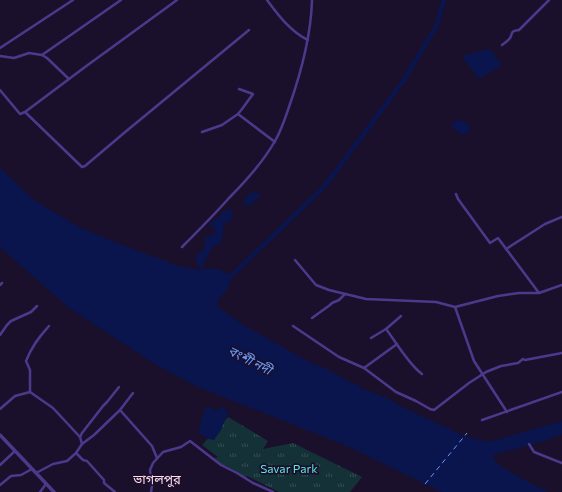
<svg xmlns="http://www.w3.org/2000/svg" width="562" height="492" viewBox="0 0 562 492" font-family="Commissioner,'Noto Sans Bengali',sans-serif">
  <style>
    .grass { fill: url(#grass-tufts) }
    .water { fill: #09154c }
    .lines { fill: none; stroke-linecap: round; stroke-linejoin: round }
    .river { stroke: #09154c; stroke-width: 4.5 }
    .ferry { stroke: #699dff; stroke-width: 1; stroke-dasharray: 5 4; stroke-linecap: butt }
    .minor { stroke: #4c398c; stroke-width: 2.5 }
    .tertiary { stroke: #4c398c; stroke-width: 3.5 }
    .labels { text-anchor: middle; dominant-baseline: central; stroke-width: 3.5; stroke-linejoin: round; paint-order: stroke }
    .park-label { font-size: 12px; fill: #61e5dd; stroke: #1a102c }
    .water-label { font-size: 13px; font-style: italic; fill: #699dff; stroke: #1a102c }
    .neighbourhood-label { font-size: 13px; fill: #ffddec; stroke: #1a102c }
  </style>
  <defs>
    <pattern id="grass-tufts" width="24" height="20" patternUnits="userSpaceOnUse"><rect width="24" height="20" fill="#133136"/><path d="M3 7l-1-3M5 7V3M7 7l1-3M15 17l-1-3M17 17v-4M19 17l1-3" fill="none" stroke="#354e54"/></pattern>
  </defs>
  <rect width="100%" height="100%" fill="#1a102c"/>
  <path class="grass" d="M228 417 268 441 263 449 293 443 362 477 350 492H279L247 476 245 478 234 470 212 459 218 457 202 445Z"/>
  <g class="water">
    <path d="M490 49 502 65 479 79 462 56Z"/>
    <path d="M456 120 466 122 471 130 462 135 451 126Z"/>
    <path d="M0 168 34 200 77 226 95 234 130 248 178 266 200 270 195 256 205 248V238L215 233V228L208 224 214 221 224 211 231 209 233 216 228 223H224C224 229 222 236 221 242L212 248 201 269C216 269 218 266 231 277 229 293 222 292 217 304L218 307 242 324 302 358 316 365 327 369 348 381 359 386 363 389 385 397 406 409 467 437C474 439 482 439 489 442L545 426 562 421V434L544 441 493 455V457L495 461 500 466 530 483 548 492H442L345 445 198 387 158 366 69 308 0 247Z"/>
    <path d="M251 192 262 195 249 206 242 203Z"/>
    <path d="M210 407 216 411 222 407C227 410 228 411 228 417L225 420 221 430 214 440 209 439 199 433C199 424 203 416 206 408Z"/>
  </g>
  <g class="lines">
    <path class="river" d="M227 280 324 187 404 80 437 25 444 0"/>
    <path class="ferry" d="M425 484 467 433"/>
    <g class="minor">
      <path d="M267 0C278 15 291 32 308 40"/>
      <path d="M502 45C505 43 508 41 510 38 513 33 510 31 519 30L549 0"/>
      <path d="M0 48 73 0"/>
      <path d="M42 55 121 0"/>
      <path d="M0 56 14 58 29 53 42 55 47 58 69 79"/>
      <path d="M0 90 20 114 25 112 85 67 177 0"/>
      <path d="M25 112 82 167 85 166 124 133 249 30"/>
      <path d="M238 114 242 109 253 94 239 89"/>
      <path d="M202 132 222 125 238 114 275 142"/>
      <path d="M456 194 458 199 490 243 498 238 539 293"/>
      <path d="M182 247C198 231 214 215 229 198 246 181 263 162 275 141 281 131 285 119 289 107 301 73 311 37 312 0"/>
      <path d="M506 249 545 224 562 217"/>
      <path d="M295 260 316 285 329 290 366 299 436 302 455 307 498 296 519 293H539L562 285"/>
      <path d="M0 285 2 283"/>
      <path d="M455 307 474 361 507 412"/>
      <path d="M312 318 330 305 332 303 339 300 345 294"/>
      <path d="M293 326 339 357 364 368 396 392 416 401 430 409 434 410 469 383 486 372 501 366 518 363 523 359 525 360 562 353"/>
      <path d="M386 329C396 342 409 365 422 374"/>
      <path d="M0 335 7 325 11 321 31 312 37 306"/>
      <path d="M371 338 386 329 401 316"/>
      <path d="M364 368 397 344"/>
      <path d="M30 392V370L26 361C32 346 39 337 49 326"/>
      <path d="M133 393 120 410 152 446 157 458"/>
      <path d="M0 409 15 396 30 392 53 408 80 437"/>
      <path d="M482 420 562 392"/>
      <path d="M82 444 80 437 82 433 103 406 107 402 119 387"/>
      <path d="M529 444 534 452 562 463"/>
      <path d="M76 453 83 460 87 461 104 480V483L115 492"/>
      <path d="M0 465 15 451"/>
      <path d="M36 473 53 464 67 461 76 453 82 444 94 435 120 410"/>
      <path d="M0 485 11 476 21 475 32 469"/>
      <path d="M40 492 46 484"/>
      <path d="M151 492 152 486 150 470 153 463 163 452 181 447 190 441 221 465 237 473 253 483 273 492"/>
    </g>
    <path class="tertiary" d="M0 435 54 492"/>
  </g>
  <g class="labels">
    <g class="park-label">
      <text x="289" y="468">Savar Park</text>
    </g>
    <g class="water-label">
      <text transform="translate(250 360) rotate(27)">বংশী নদী</text>
    </g>
    <g class="neighbourhood-label">
      <text x="157" y="479">ভাগলপুর</text>
    </g>
  </g>
</svg>
